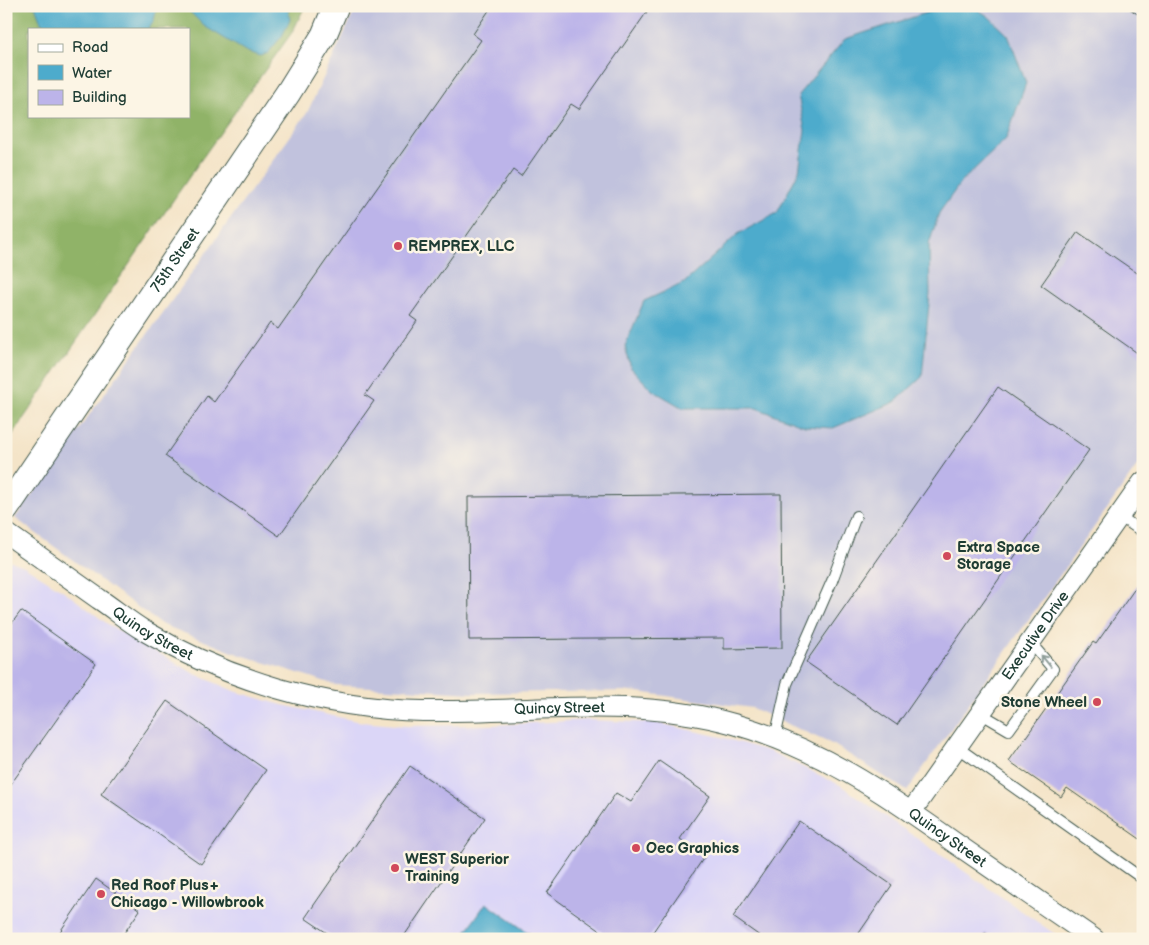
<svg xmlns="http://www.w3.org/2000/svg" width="1149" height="945" viewBox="0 0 1149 945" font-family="'Balsamiq Sans',sans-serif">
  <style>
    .built { fill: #dbd6f7 }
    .industrial { fill: #c1c2dd }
    .forest { fill: #90b368; stroke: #58784e; fill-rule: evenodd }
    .water { fill: #4dabcc; stroke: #367480 }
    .building { fill: #bcb4e9 }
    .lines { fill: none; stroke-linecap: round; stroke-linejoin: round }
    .service-casing { stroke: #3f564a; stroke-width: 12 }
    .minor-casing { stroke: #3f564a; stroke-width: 22 }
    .tertiary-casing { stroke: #3f564a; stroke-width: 27 }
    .service { stroke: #fff; stroke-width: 10 }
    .minor { stroke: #fff; stroke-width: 20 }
    .tertiary { stroke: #fff; stroke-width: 25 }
    .oneway { stroke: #8f9e9a }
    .poi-dot { fill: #d1495b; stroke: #fcf5e5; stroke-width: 2 }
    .labels { text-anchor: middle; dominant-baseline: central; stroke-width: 5; stroke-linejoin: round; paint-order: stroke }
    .poi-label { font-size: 15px; font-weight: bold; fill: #1f3d34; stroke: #fcf5e5; text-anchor: start }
    .street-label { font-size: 15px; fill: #1f3d34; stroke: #fcf5e5 }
  </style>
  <rect width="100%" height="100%" fill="#fcf5e5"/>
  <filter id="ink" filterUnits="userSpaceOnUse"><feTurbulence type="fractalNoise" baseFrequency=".02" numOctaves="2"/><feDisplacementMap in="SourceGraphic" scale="10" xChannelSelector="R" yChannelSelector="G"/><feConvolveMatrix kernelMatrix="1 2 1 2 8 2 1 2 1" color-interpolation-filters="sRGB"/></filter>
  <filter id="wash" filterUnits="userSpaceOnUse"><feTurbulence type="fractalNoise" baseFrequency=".0096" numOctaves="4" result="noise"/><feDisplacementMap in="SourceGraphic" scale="20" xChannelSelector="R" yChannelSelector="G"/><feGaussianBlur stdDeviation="1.12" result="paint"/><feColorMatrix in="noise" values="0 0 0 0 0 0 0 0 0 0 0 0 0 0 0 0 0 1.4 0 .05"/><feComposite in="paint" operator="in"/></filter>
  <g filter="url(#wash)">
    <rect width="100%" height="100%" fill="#f4e4c8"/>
    <path class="built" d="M11 561 24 566 65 592 109 625 195 674 234 691 282 705 361 722 406 726 494 725 589 720 658 723 721 737 771 752 840 785 1062 939H6V562Z"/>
    <path class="industrial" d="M357 6H1143V458L907 791 834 745 752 708 631 691 473 693 336 685 238 654 161 624 15 518 307 113Z"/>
    <path class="forest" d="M6 6H305L293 31 198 164 6 444ZM29 29H189V116H29Z"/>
    <g class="water">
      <path d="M35 6H157L154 20 148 29H50L41 22Z"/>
      <path d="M184 6H285L288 8 290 20 282 36 268 53 261 56 247 52 204 26Z"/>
      <path d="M948 6H972L988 16 1008 35 1026 83 1006 139 961 182 939 213 929 244 930 293 922 377 895 402 833 428 805 426 756 408H683L652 390 631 368 625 346 644 301 684 283 738 234 777 213 799 171 805 130 798 95 845 39Z"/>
      <path d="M486 903 537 939H461Z"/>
    </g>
    <g id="blocks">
      <g class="building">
        <path d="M492 6H651L579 109 571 104 521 176 513 170 410 316 417 321 365 395 374 401 279 536 165 456 207 396 214 402 270 323 278 329 481 40 473 34Z"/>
        <path d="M1126 6H1143V18Z"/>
        <path d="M1078 232 1143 277V357L1041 285Z"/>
        <path d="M998 387 1089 450 897 725 806 662Z"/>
        <path d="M781 494 782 648 724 649V638L469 640 468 497Z"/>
        <path d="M1143 577V841L1067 788 1061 797 1009 761 1093 642 1096 644Z"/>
        <path d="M21 611 96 664 6 791V631Z"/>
        <path d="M167 701 266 770 201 864 101 794Z"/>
        <path d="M659 761 710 796 680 839 705 856 648 939H612L547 893 616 793 631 802Z"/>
        <path d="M410 766 485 818 402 939H336L305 918Z"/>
        <path d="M799 821 892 885 855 939H764L733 917Z"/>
        <path d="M96 879 140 910 120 939H55Z"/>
        <path d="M985 933 994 939H981Z"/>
      </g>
    </g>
  </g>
  <g filter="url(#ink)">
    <use href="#blocks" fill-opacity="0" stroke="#3f564a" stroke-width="1"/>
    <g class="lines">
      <defs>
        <g id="service">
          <path d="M1119 516 1143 532"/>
          <path d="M980 713 1009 730 1053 669 1030 642"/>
          <path d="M775 738 787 684 832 581 856 516"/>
          <path d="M957 747 1143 879"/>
        </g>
        <g id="minor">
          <path id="s1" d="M6 533C37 555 68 577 99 599 114 609 128 621 143 630 227 680 326 709 423 711 527 713 633 695 734 724 819 748 885 793 955 843 1002 875 1048 907 1094 939"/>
          <path id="s2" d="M911 812 1143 482"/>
        </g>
        <g id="tertiary">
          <path id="s3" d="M6 509 288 93 324 35 336 6"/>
        </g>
      </defs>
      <use href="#service" class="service-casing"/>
      <use href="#minor" class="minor-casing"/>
      <use href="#tertiary" class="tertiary-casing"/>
      <use href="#service" class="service"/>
      <use href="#minor" class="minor"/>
      <use href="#tertiary" class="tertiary"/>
    </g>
    <defs><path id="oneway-shaft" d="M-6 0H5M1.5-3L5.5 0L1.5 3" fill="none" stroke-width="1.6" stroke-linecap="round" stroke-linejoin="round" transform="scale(1.25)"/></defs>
    <use class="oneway" href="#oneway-shaft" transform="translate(1046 661) rotate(-129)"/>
  </g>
  <g class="poi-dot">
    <circle cx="398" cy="246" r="5"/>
    <circle cx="947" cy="556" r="5"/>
    <circle cx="1097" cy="702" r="5"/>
    <circle cx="636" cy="848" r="5"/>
    <circle cx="395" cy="868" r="5"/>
    <circle cx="101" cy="894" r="5"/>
  </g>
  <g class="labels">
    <g class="poi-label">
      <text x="408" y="246">REMPREX, LLC</text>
      <text x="957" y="547">Extra Space<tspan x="957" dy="17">Storage</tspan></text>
      <text x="1087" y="702" text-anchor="end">Stone Wheel</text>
      <text x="646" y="848">Oec Graphics</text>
      <text x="405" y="859">WEST Superior<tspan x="405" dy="17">Training</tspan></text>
      <text x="111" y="885">Red Roof Plus+<tspan x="111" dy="17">Chicago - Willowbrook</tspan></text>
    </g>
    <g class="street-label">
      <text stroke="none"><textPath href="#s3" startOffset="301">75th Street</textPath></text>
      <text stroke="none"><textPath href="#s1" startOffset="178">Quincy Street</textPath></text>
      <text stroke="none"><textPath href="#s2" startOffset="216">Executive Drive</textPath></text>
      <text stroke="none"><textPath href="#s1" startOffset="599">Quincy Street</textPath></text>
      <text stroke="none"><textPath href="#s1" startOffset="1018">Quincy Street</textPath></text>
    </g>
  </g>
  <rect width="1149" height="945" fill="none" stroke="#fcf5e5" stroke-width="25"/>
  <rect x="28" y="28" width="162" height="90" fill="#fcf5e5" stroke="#a4ab9e"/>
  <rect x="38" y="44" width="25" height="8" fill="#ffffff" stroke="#a4ab9e"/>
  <text x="72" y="52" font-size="15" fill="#1f3d34">Road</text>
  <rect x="38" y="65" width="25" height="15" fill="#4dabcc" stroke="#a4ab9e"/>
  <text x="72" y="78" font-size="15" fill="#1f3d34">Water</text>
  <rect x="38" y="90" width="25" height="15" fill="#bcb4e9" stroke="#a4ab9e"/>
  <text x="72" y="102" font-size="15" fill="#1f3d34">Building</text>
</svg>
